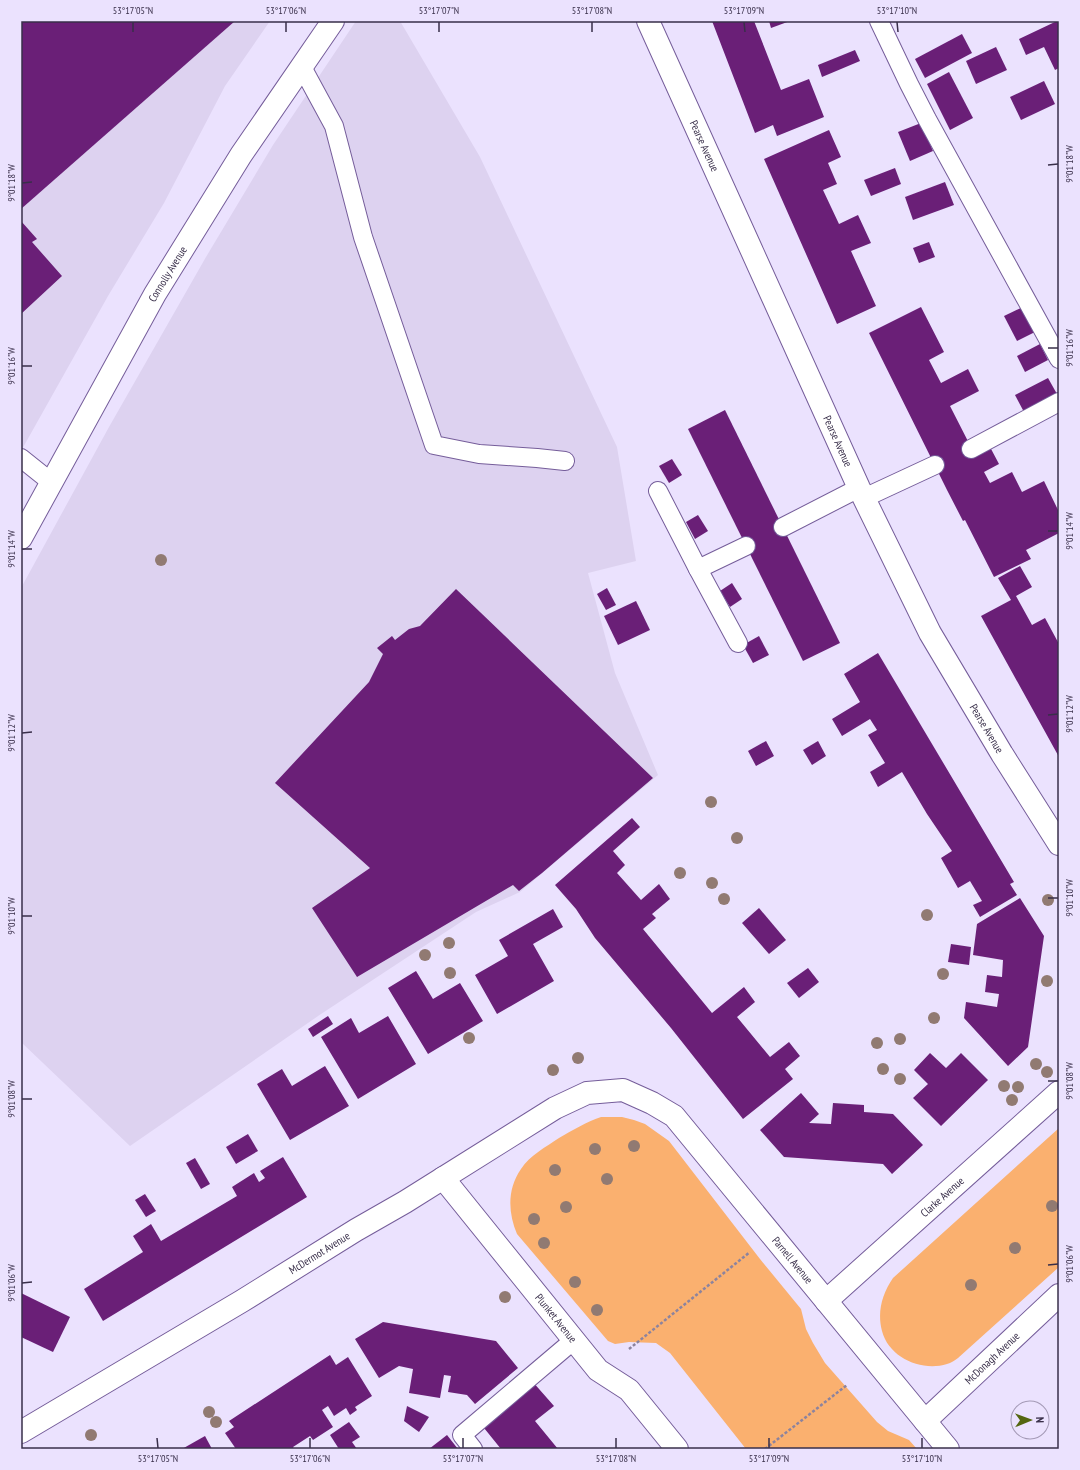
<svg xmlns="http://www.w3.org/2000/svg" width="1080" height="1470" viewBox="0 0 1080 1470" font-family="'PT Sans Narrow',sans-serif">
  <style>
    .built { fill: #ddd2f0 }
    .green { fill: #fab06f }
    .building { fill: #6a1f77 }
    .lines { fill: none; stroke-linecap: round; stroke-linejoin: round }
    .service-casing { stroke: #755d9a; stroke-width: 20 }
    .minor-casing { stroke: #755d9a; stroke-width: 24 }
    .tertiary-casing { stroke: #755d9a; stroke-width: 24 }
    .path { stroke: #8c839e; stroke-width: 2.5; stroke-dasharray: 3 2; stroke-linecap: butt }
    .service { stroke: #fff; stroke-width: 18 }
    .minor { stroke: #fff; stroke-width: 22 }
    .tertiary { stroke: #fff; stroke-width: 22 }
    .tree { fill: #917a72 }
    .ticks { fill: none; stroke: #392f4a; stroke-width: 1.5 }
    .labels { text-anchor: middle; dominant-baseline: central; stroke-width: 4; stroke-linejoin: round; paint-order: stroke }
    .street-label { font-size: 11px; fill: #392f4a; stroke: #ebe2fe }
    .neatline { fill: none; stroke: #392f4a; stroke-width: 1.5 }
    .ticks-label { font-size: 10px; text-anchor: middle; fill: #392f4a }
  </style>
  <rect width="100%" height="100%" fill="#ebe2fe"/>
  <g class="built">
    <path d="M21 21H270L225 86 164 203 108 296 21 451Z"/>
    <path d="M356 21H400L480 157 617 447 636 561 588 573 615 673 658 775 520 892 476 912 321 1014 130 1146 21 1042V588L109 427 206 257 273 145Z"/>
  </g>
  <g class="green">
    <path d="M601 1117H622L634 1120 645 1124 669 1141 760 1259 801 1309 806 1329 813 1343 825 1363 877 1422 888 1431 909 1440 917 1449H746L670 1353 656 1343 629 1342 615 1344 608 1341 517 1234C508 1213 507 1189 521 1169 530 1155 546 1147 559 1138 573 1130 586 1122 601 1117Z"/>
    <path d="M1059 1128V1267L958 1358C955 1360 951 1363 947 1364 922 1372 889 1358 882 1331 877 1312 882 1294 893 1278Z"/>
  </g>
  <g class="building">
    <path d="M21 21H235L21 209Z"/>
    <path d="M712 21H754L781 90 809 79 824 117 777 136 773 125 755 133Z"/>
    <path d="M769 21H790L771 28Z"/>
    <path d="M1057 21H1059V68L1055 70 1044 47 1026 55 1019 39Z"/>
    <path d="M962 34 972 53 925 78 915 59Z"/>
    <path d="M996 47 1007 70 976 84 966 61Z"/>
    <path d="M855 50 860 61 822 77 818 65Z"/>
    <path d="M949 72 973 118 950 130 927 84Z"/>
    <path d="M1044 81 1055 104 1021 120 1010 97Z"/>
    <path d="M921 123 933 151 910 161 898 132Z"/>
    <path d="M829 130 841 157 828 163 837 184 823 190 839 224 858 215 871 243 851 251 876 306 837 324 764 159Z"/>
    <path d="M895 168 901 184 871 196 864 180Z"/>
    <path d="M945 182 954 205 913 220 905 197Z"/>
    <path d="M21 221 37 239 32 242 62 276 21 314Z"/>
    <path d="M929 242 935 257 919 263 913 248Z"/>
    <path d="M921 307 944 352 929 360 941 383 968 369 979 391 950 406 975 455 990 447 999 464 984 472 990 483 1012 472 1022 492 1044 481 1059 512V533L1026 550 1031 559 994 577 965 520 963 521 947 490 869 333Z"/>
    <path d="M1023 307 1035 332 1017 341 1004 316Z"/>
    <path d="M1040 344 1048 360 1025 372 1017 356Z"/>
    <path d="M1048 378 1057 394 1024 412 1015 395Z"/>
    <path d="M725 410 840 643 803 661 688 429Z"/>
    <path d="M672 459 682 475 669 483 659 466Z"/>
    <path d="M698 515 708 531 695 539 686 522Z"/>
    <path d="M1020 566 1032 587 1016 596 1032 625 1045 618 1059 644V757L981 616 1011 600 998 578Z"/>
    <path d="M732 583 742 599 730 607 720 591Z"/>
    <path d="M607 588 616 605 606 610 597 594Z"/>
    <path d="M456 589 653 778 542 873 519 891 513 885 357 977 312 908 370 868 275 783 369 682 383 654 377 648 392 636 395 640 409 629 420 626Z"/>
    <path d="M636 601 650 630 618 645 604 616Z"/>
    <path d="M759 636 769 655 753 663 743 645Z"/>
    <path d="M878 653 1014 882 1010 884 1017 895 980 917 973 905 982 901 970 881 958 888 941 858 952 851 927 814 902 772 878 787 870 772 885 763 868 735 877 730 870 719 842 736 832 719 860 702 844 674Z"/>
    <path d="M766 741 774 756 756 766 748 751Z"/>
    <path d="M818 741 826 756 812 765 803 750Z"/>
    <path d="M632 818 640 827 613 851 625 865 617 873 641 900 659 884 670 899 652 914 656 918 643 929 712 1013 744 987 755 1002 737 1017 770 1057 789 1042 800 1056 785 1069 793 1079 743 1119 671 1028 595 938 576 909 555 885Z"/>
    <path d="M1020 898 1044 936 1028 1047 1008 1066 964 1018 966 1002 997 1007 999 994 985 992 987 975 1002 977 1003 960 973 955 977 924Z"/>
    <path d="M759 908 786 940 769 954 742 923Z"/>
    <path d="M553 909 563 927 533 944 554 981 497 1014 475 975 508 956 499 940Z"/>
    <path d="M951 944 971 947 969 965 948 962Z"/>
    <path d="M808 968 819 982 799 998 787 983Z"/>
    <path d="M416 971 433 999 460 983 483 1021 428 1054 388 988Z"/>
    <path d="M328 1016 333 1024 313 1037 308 1029Z"/>
    <path d="M388 1016 416 1064 358 1099 321 1037 351 1018 359 1033Z"/>
    <path d="M930 1053 946 1068 961 1053 988 1080 941 1126 913 1098 928 1084 914 1070Z"/>
    <path d="M325 1066 349 1106 290 1140 257 1084 282 1069 292 1086Z"/>
    <path d="M801 1093 819 1114 809 1123 831 1124 833 1103 864 1105V1112L893 1114 923 1145 892 1174 883 1164 784 1157 760 1130Z"/>
    <path d="M248 1134 258 1151 236 1164 226 1147Z"/>
    <path d="M283 1157 307 1197 103 1321 84 1289 143 1252 133 1236 151 1224 161 1241 237 1196 232 1187 254 1173 259 1182 265 1178 260 1171Z"/>
    <path d="M195 1158 210 1184 201 1189 186 1163Z"/>
    <path d="M145 1194 156 1211 146 1217 135 1200Z"/>
    <path d="M21 1293 70 1317 53 1352 21 1337Z"/>
    <path d="M383 1322 496 1341 518 1368 475 1404 467 1395 448 1392 451 1376 444 1375 440 1398 409 1393 413 1369 399 1366 379 1378 355 1339Z"/>
    <path d="M330 1355 336 1365 348 1357 372 1396 355 1407 357 1410 350 1415 346 1408 334 1416 328 1406 322 1410 333 1427 313 1440 310 1436 293 1447 294 1449H236L225 1433 234 1427 229 1421Z"/>
    <path d="M532 1381 554 1406 535 1421 558 1449H501L480 1423Z"/>
    <path d="M407 1406 429 1417 419 1432 404 1421Z"/>
    <path d="M349 1422 360 1437 352 1442 357 1449H339L330 1435Z"/>
    <path d="M447 1435 458 1449H429Z"/>
    <path d="M205 1436 212 1449H182Z"/>
  </g>
  <g class="lines">
    <defs>
      <g id="service">
        <path d="M879 21 909 84 927 119 1059 359"/>
        <path d="M302 67 334 126 363 237 434 445 479 454 537 458 565 461"/>
        <path d="M971 449 1059 402"/>
        <path d="M21 458 51 482"/>
        <path d="M658 491 698 569 738 643"/>
        <path d="M864 498 935 465"/>
        <path d="M783 527 859 488"/>
        <path d="M698 569 746 546"/>
        <path d="M473 1449 462 1435 574 1340"/>
      </g>
      <g id="minor">
        <path id="s1" d="M648 21 859 488 930 633 1002 754 1059 844"/>
        <path id="s2" d="M443 1178 598 1370 629 1390 677 1449"/>
        <path id="s3" d="M826 1301 1059 1092"/>
        <path id="s4" d="M925 1421 1059 1295"/>
        <path id="s5" d="M21 1432 242 1301 356 1230 405 1202 555 1108 587 1093 623 1090 652 1103 674 1116 948 1449"/>
      </g>
      <g id="tertiary">
        <path id="s6" d="M21 538 155 294 241 155 333 21"/>
      </g>
    </defs>
    <use href="#service" class="service-casing"/>
    <use href="#minor" class="minor-casing"/>
    <use href="#tertiary" class="tertiary-casing"/>
    <g class="path">
      <path d="M629 1349 750 1252"/>
      <path d="M765 1449 847 1385"/>
    </g>
    <use href="#service" class="service"/>
    <use href="#minor" class="minor"/>
    <use href="#tertiary" class="tertiary"/>
  </g>
  <g class="tree">
    <circle cx="161" cy="560" r="6"/>
    <circle cx="711" cy="802" r="6"/>
    <circle cx="737" cy="838" r="6"/>
    <circle cx="680" cy="873" r="6"/>
    <circle cx="712" cy="883" r="6"/>
    <circle cx="724" cy="899" r="6"/>
    <circle cx="1048" cy="900" r="6"/>
    <circle cx="927" cy="915" r="6"/>
    <circle cx="449" cy="943" r="6"/>
    <circle cx="425" cy="955" r="6"/>
    <circle cx="450" cy="973" r="6"/>
    <circle cx="943" cy="974" r="6"/>
    <circle cx="1047" cy="981" r="6"/>
    <circle cx="934" cy="1018" r="6"/>
    <circle cx="469" cy="1038" r="6"/>
    <circle cx="900" cy="1039" r="6"/>
    <circle cx="877" cy="1043" r="6"/>
    <circle cx="578" cy="1058" r="6"/>
    <circle cx="1036" cy="1064" r="6"/>
    <circle cx="883" cy="1069" r="6"/>
    <circle cx="553" cy="1070" r="6"/>
    <circle cx="1047" cy="1072" r="6"/>
    <circle cx="900" cy="1079" r="6"/>
    <circle cx="1004" cy="1086" r="6"/>
    <circle cx="1018" cy="1087" r="6"/>
    <circle cx="1012" cy="1100" r="6"/>
    <circle cx="634" cy="1146" r="6"/>
    <circle cx="595" cy="1149" r="6"/>
    <circle cx="555" cy="1170" r="6"/>
    <circle cx="607" cy="1179" r="6"/>
    <circle cx="1052" cy="1206" r="6"/>
    <circle cx="566" cy="1207" r="6"/>
    <circle cx="534" cy="1219" r="6"/>
    <circle cx="544" cy="1243" r="6"/>
    <circle cx="1015" cy="1248" r="6"/>
    <circle cx="575" cy="1282" r="6"/>
    <circle cx="971" cy="1285" r="6"/>
    <circle cx="505" cy="1297" r="6"/>
    <circle cx="597" cy="1310" r="6"/>
    <circle cx="209" cy="1412" r="6"/>
    <circle cx="216" cy="1422" r="6"/>
    <circle cx="91" cy="1435" r="6"/>
  </g>
  <path class="ticks" d="M133 22V32M286 22V32M439 22V32M592 22V32M744 22 745 32M897 22 898 32M1048 165 1058 164M22 183 32 182M1048 348H1058M22 366H32M1048 531H1058M22 549H32M1048 715 1058 714M22 733 32 732M1048 898H1058M22 916H32M1048 1081H1058M22 1099H32M1048 1265 1058 1264M22 1283 32 1282M157 1438 158 1448M310 1438V1448M463 1438V1448M616 1438V1448M769 1438V1448M922 1438V1448"/>
  <g class="labels">
    <g class="street-label">
      <text stroke="none"><textPath href="#s1" startOffset="137">Pearse Avenue</textPath></text>
      <text stroke="none"><textPath href="#s6" startOffset="302">Connolly Avenue</textPath></text>
      <text stroke="none"><textPath href="#s1" startOffset="461">Pearse Avenue</textPath></text>
      <text stroke="none"><textPath href="#s1" startOffset="785">Pearse Avenue</textPath></text>
      <text stroke="none"><textPath href="#s3" startOffset="156">Clarke Avenue</textPath></text>
      <text stroke="none"><textPath href="#s5" startOffset="348">McDermot Avenue</textPath></text>
      <text stroke="none"><textPath href="#s5" startOffset="940">Parnell Avenue</textPath></text>
      <text stroke="none"><textPath href="#s2" startOffset="180">Plunket Avenue</textPath></text>
      <text stroke="none"><textPath href="#s4" startOffset="92">McDonagh Avenue</textPath></text>
    </g>
  </g>
  <rect width="1080" height="1470" fill="none" stroke="#ebe2fe" stroke-width="44"/>
  <g transform="translate(1030 1420) rotate(89)"><circle r="19" fill="#ebe2fe" stroke="#a49ab6"/>
  <path d="M0-3L7 15L0 10L-7 15Z" fill="#546610"/>
  <text y="-6" font-size="11" font-weight="bold" text-anchor="middle" fill="#392f4a">N</text>
  </g>
  <rect x="22" y="22" width="1036" height="1426" class="neatline"/>
  <g class="ticks-label">
    <text x="133" y="14">53°17'05"N</text>
    <text x="286" y="14">53°17'06"N</text>
    <text x="439" y="14">53°17'07"N</text>
    <text x="592" y="14">53°17'08"N</text>
    <text x="744" y="14">53°17'09"N</text>
    <text x="897" y="14">53°17'10"N</text>
    <text transform="translate(1069 164) rotate(-90)" y="4">9°01'18"W</text>
    <text transform="translate(11 183) rotate(-90)" y="4">9°01'18"W</text>
    <text transform="translate(1069 348) rotate(-90)" y="4">9°01'16"W</text>
    <text transform="translate(11 366) rotate(-90)" y="4">9°01'16"W</text>
    <text transform="translate(1069 531) rotate(-90)" y="4">9°01'14"W</text>
    <text transform="translate(11 549) rotate(-90)" y="4">9°01'14"W</text>
    <text transform="translate(1069 714) rotate(-90)" y="4">9°01'12"W</text>
    <text transform="translate(11 733) rotate(-90)" y="4">9°01'12"W</text>
    <text transform="translate(1069 898) rotate(-90)" y="4">9°01'10"W</text>
    <text transform="translate(11 916) rotate(-90)" y="4">9°01'10"W</text>
    <text transform="translate(1069 1081) rotate(-90)" y="4">9°01'08"W</text>
    <text transform="translate(11 1099) rotate(-90)" y="4">9°01'08"W</text>
    <text transform="translate(1069 1264) rotate(-90)" y="4">9°01'06"W</text>
    <text transform="translate(11 1283) rotate(-90)" y="4">9°01'06"W</text>
    <text x="158" y="1462">53°17'05"N</text>
    <text x="310" y="1462">53°17'06"N</text>
    <text x="463" y="1462">53°17'07"N</text>
    <text x="616" y="1462">53°17'08"N</text>
    <text x="769" y="1462">53°17'09"N</text>
    <text x="922" y="1462">53°17'10"N</text>
  </g>
</svg>
